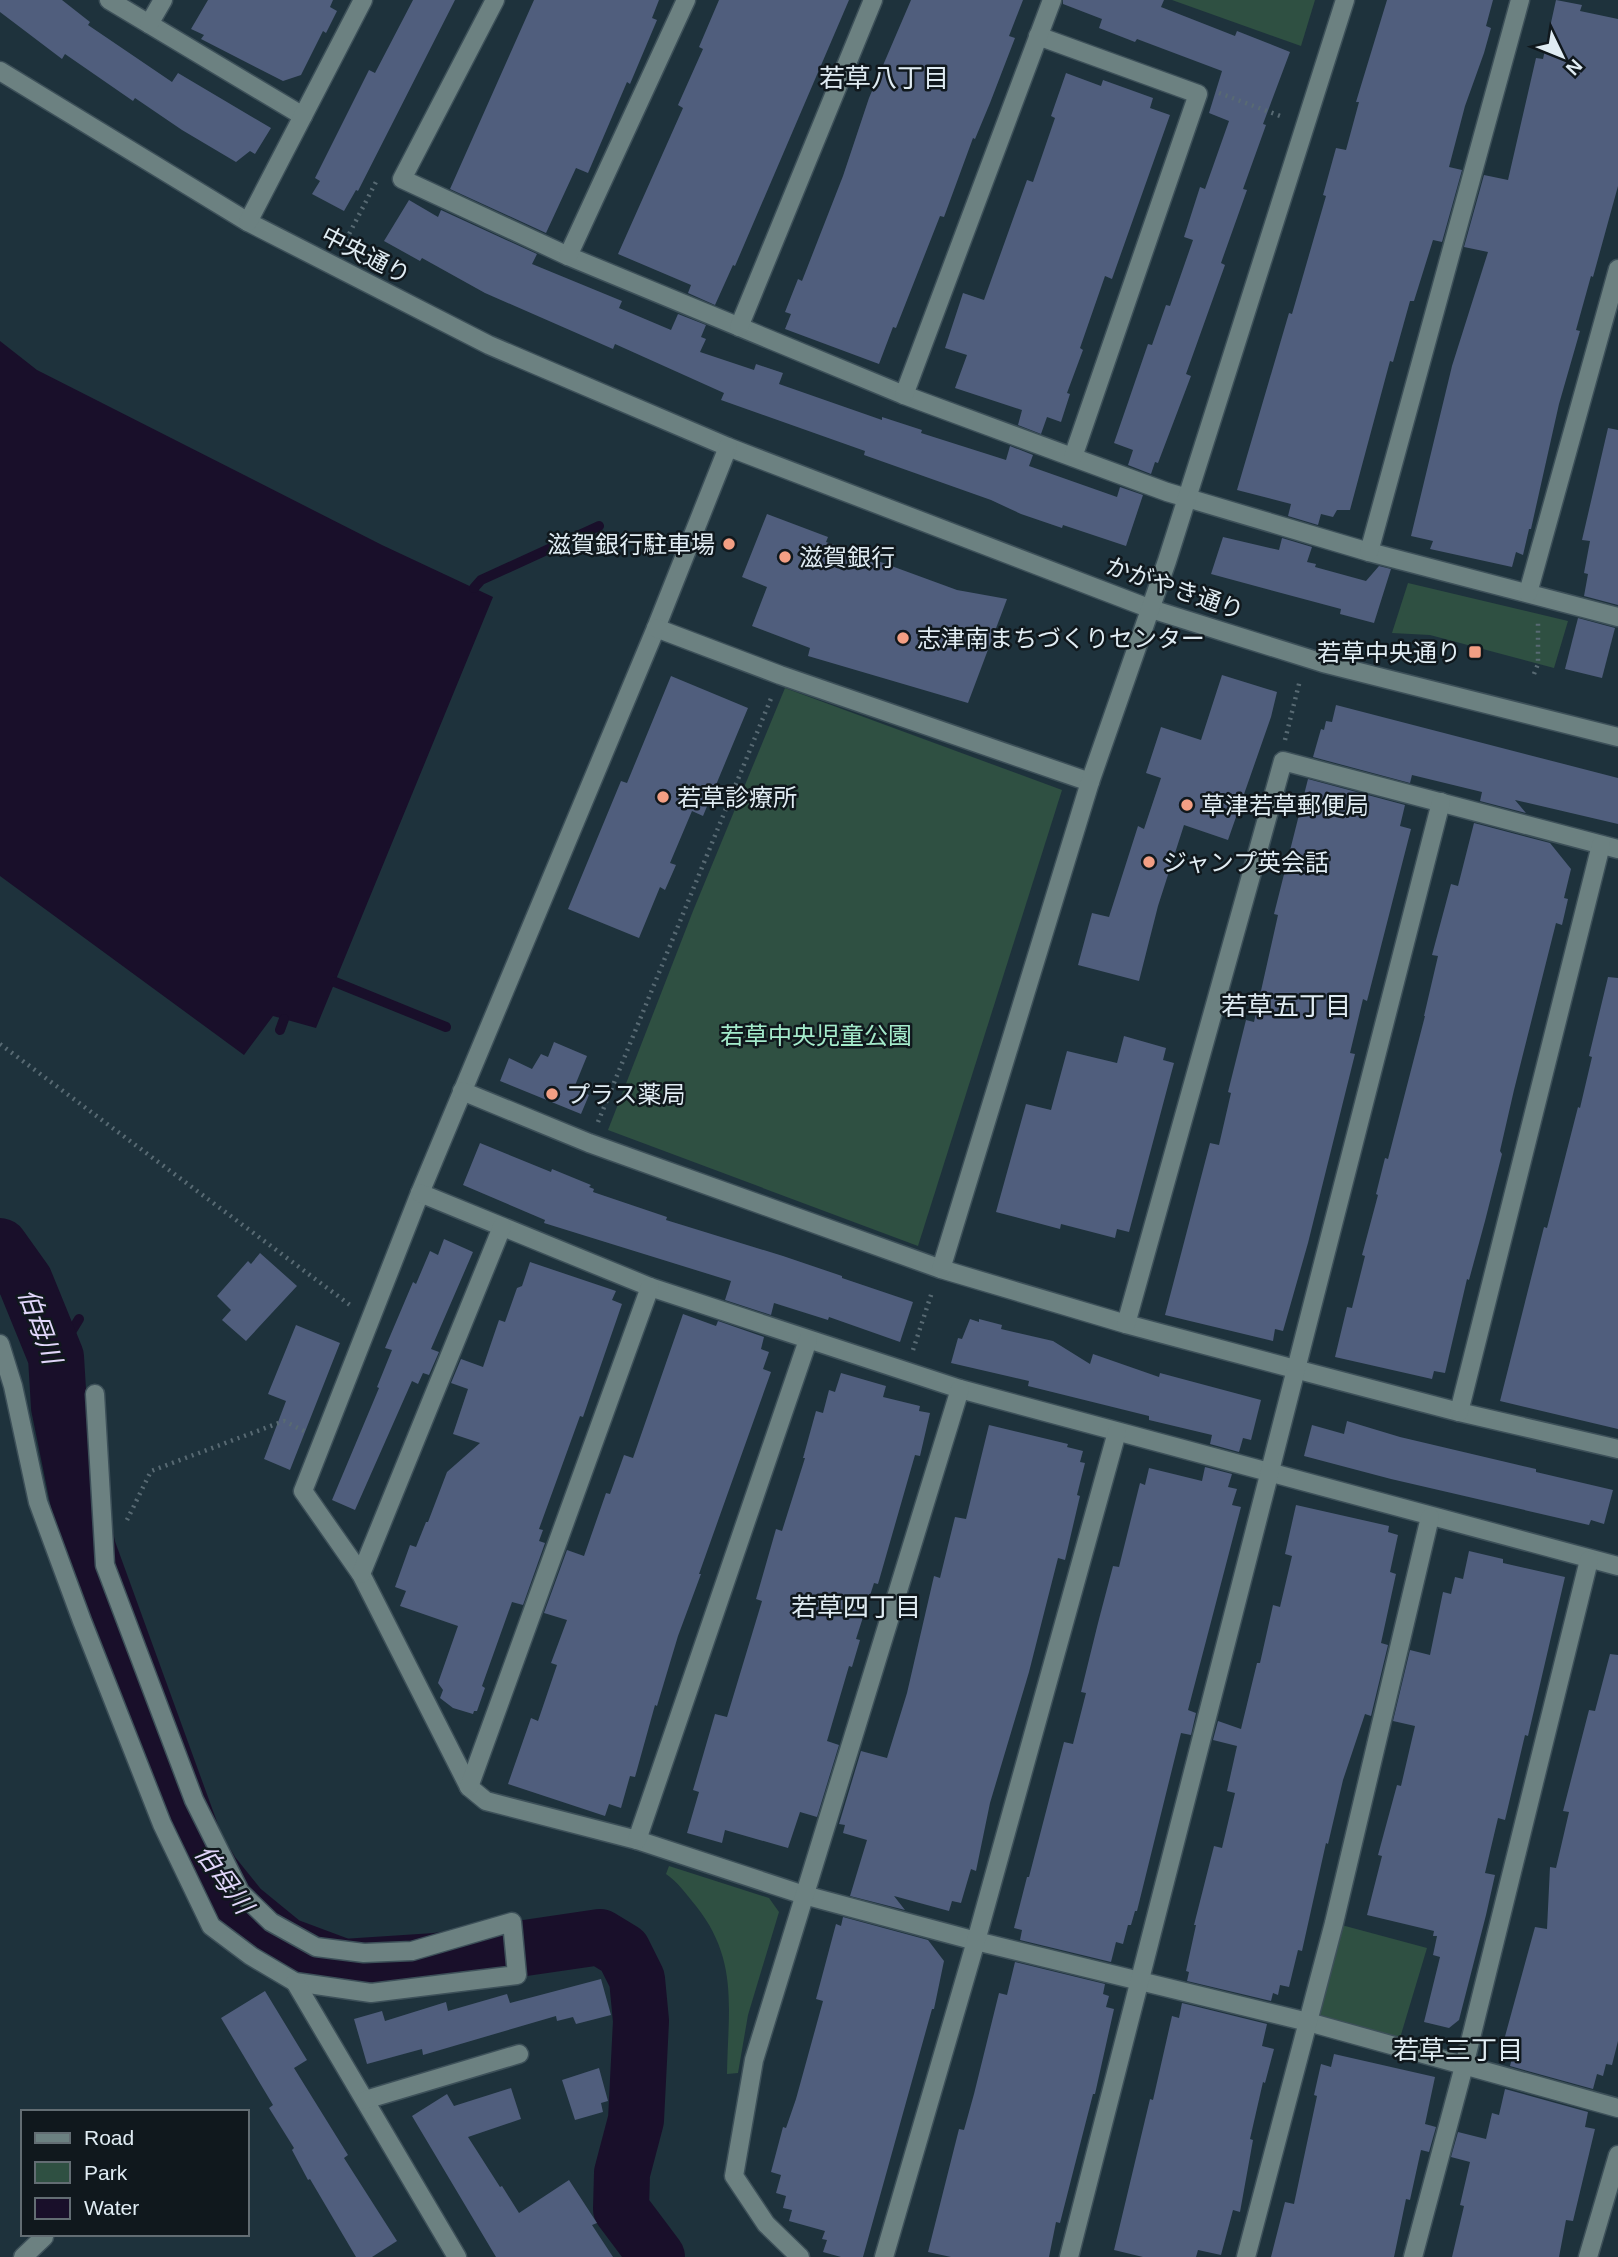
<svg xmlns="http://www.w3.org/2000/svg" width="1618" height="2257" viewBox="0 0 1618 2257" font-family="Helvetica,'Noto Sans JP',sans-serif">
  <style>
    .green { fill: #2f5042 }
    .water { fill: #190f2a }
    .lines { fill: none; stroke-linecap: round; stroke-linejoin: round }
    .stream { stroke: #190f2a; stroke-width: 10 }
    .river { stroke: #190f2a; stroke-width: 56 }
    .building { fill: #505e7d }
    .minor-casing { stroke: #3d5059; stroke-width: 21 }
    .path { stroke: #586a73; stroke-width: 4.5; stroke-dasharray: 2 5; stroke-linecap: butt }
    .minor { stroke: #6c8181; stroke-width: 18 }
    .poi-dot { fill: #f39f84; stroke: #10181d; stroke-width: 2.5 }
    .labels { text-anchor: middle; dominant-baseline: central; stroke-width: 5; stroke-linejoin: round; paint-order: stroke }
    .street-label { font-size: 24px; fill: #e0ecf3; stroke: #10181d }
    .poi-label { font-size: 24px; fill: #e0ecf3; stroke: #10181d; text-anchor: start }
    .park-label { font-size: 24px; fill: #a4ebcb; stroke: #10181d }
    .neighbourhood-label { font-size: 26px; fill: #e0ecf3; stroke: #10181d }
    .water-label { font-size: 26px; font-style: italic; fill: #e1d6fa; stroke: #10181d }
  </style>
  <rect width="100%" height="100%" fill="#1e323c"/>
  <g class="green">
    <path d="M1172 0H1315L1301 46Z"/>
    <path d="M1408 583 1568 621 1554 668 1430 635 1392 633Z"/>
    <path d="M785 688 1062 790 918 1246 608 1130 693 911Z"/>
    <path d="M669 1866 769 1898 779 1912 748 2015 738 2073 727 2074C728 2009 739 1960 696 1906 686 1894 678 1882 666 1874Z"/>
    <path d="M1334 1923 1427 1948 1397 2048 1308 2022Z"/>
  </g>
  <path class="water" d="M0 341 37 370 382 545 493 597 316 1028 273 1016 244 1055 0 876Z"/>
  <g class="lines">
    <g class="stream">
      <path d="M474 588 481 580 599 526"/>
      <path d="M335 982 446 1027"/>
      <path d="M280 1030 284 1019"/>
      <path d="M56 1357 79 1319"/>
    </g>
    <path class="river" d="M0 1246 25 1281 56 1357 59 1407 88 1549 196 1846 212 1873 241 1909 285 1945 344 1967 436 1961 600 1937 623 1951 637 1979 641 2021 636 2120 622 2173 621 2209 657 2257"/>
  </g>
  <g class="building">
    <path d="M0 0H62L90 22 88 25 172 82 178 73 271 128 255 154 250 151 236 162 182 130 135 98 133 101 65 54 62 59 0 12Z"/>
    <path d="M208 0H333L330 7 337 11 326 33 323 31 301 75 283 81 201 39 204 35 191 29Z"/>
    <path d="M413 0H455L358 191 356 190 344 211 312 194 320 181 315 178 369 70 375 73Z"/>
    <path d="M534 0H659L652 18 657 20 630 84 627 82 588 173 576 168 546 233 450 189Z"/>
    <path d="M719 0H849L735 266 733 265 715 305 688 293 691 285 618 254 683 108 678 105 703 49 699 47Z"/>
    <path d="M911 0H1023L1009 36 1015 38 990 103 975 139 973 138 944 217 940 216 896 328 893 327 879 364 785 329 791 314 785 312 798 279 802 281 843 176 869 98Z"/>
    <path d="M1063 0H1164L1161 7 1235 36 1237 31 1290 52 1263 124 1266 125 1243 189 1247 190 1221 263 1225 265 1186 374 1191 376 1158 463 1155 462 1151 474 1128 465 1133 450 1114 443 1148 344 1152 345 1166 305 1170 306 1193 240 1184 237 1200 187 1205 189 1229 121 1209 113 1222 71 1137 39 1135 42 1099 28 1102 19 1063 4Z"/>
    <path d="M1387 0H1493L1486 26 1491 28 1484 53 1465 106 1449 167 1462 170 1442 242 1433 240 1414 301H1410L1393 362 1390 361 1350 510H1337L1333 517 1321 514 1318 525 1288 516 1291 504 1237 490 1289 313 1292 314 1326 196 1323 195 1336 148 1346 150 1359 102H1356Z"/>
    <path d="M1556 0 1582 5 1580 11 1618 19V186L1593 277 1591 276 1576 330 1580 331 1559 404 1531 529H1529L1523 555 1516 552 1512 567 1430 549 1433 541 1411 536 1452 366 1488 252 1464 247 1484 175 1508 180 1536 58 1543 59Z"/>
    <path d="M1066 73 1101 86 1103 80 1153 98 1150 108 1170 115 1112 279 1105 276 1080 348 1083 350 1067 393 1070 394 1061 422 1047 417 1041 434 1018 425 1022 410 955 388 967 355 945 348 963 293 984 300 1027 180 1033 182 1055 118 1051 116Z"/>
    <path d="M409 200 438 217 441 210 537 254 532 264 622 301 619 308 671 330 678 314 706 325 701 337 706 339 700 352 754 370 756 364 783 373 779 384 882 420V417L922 430 921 433 1006 460 1010 446 1033 455 1029 466 1117 497 1120 487 1143 495 1126 546 1063 525 1062 528 1021 514 991 500 864 455 865 451 721 400 724 393 615 344 613 349 485 293 422 258 420 261 384 241Z"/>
    <path d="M1608 428 1618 430V605L1584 596 1588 574 1584 573 1590 541 1582 540Z"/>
    <path d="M767 514 828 537 826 542 957 590 1007 599 968 703 808 656 810 648 752 626 767 587 742 577Z"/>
    <path d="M1223 537 1279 550 1282 538 1312 547 1307 562 1316 564 1315 567 1366 581 1379 566 1391 569 1374 623 1340 614 1341 609 1211 574Z"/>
    <path d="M1578 618 1615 628 1602 678 1565 669Z"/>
    <path d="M1222 675 1277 692 1271 717 1228 840 1184 825 1158 906 1139 981 1078 965 1092 913 1109 917 1138 826 1144 829 1161 778 1146 773 1161 727 1201 740Z"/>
    <path d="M671 676 748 708 703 816 692 811 670 863 676 865 665 890 660 887 639 938 568 909 621 781 627 783Z"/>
    <path d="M1336 705 1618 778V824L1515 800 1526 813 1480 801 1482 792 1412 775 1410 783 1313 757 1321 729 1324 730 1326 721 1332 722Z"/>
    <path d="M1308 779 1405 805 1400 826 1411 829 1367 1001 1363 999 1350 1053 1355 1054 1308 1243 1283 1331 1275 1329 1273 1341 1165 1315 1210 1143 1219 1145 1231 1093 1228 1092 1246 1020 1254 1022 1278 915 1274 914Z"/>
    <path d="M1474 823 1550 843 1571 869 1564 898 1568 899 1562 925 1556 923 1514 1090 1500 1151 1502 1154 1485 1221 1469 1280 1467 1279 1445 1373 1434 1371 1432 1379 1335 1357 1347 1307 1352 1308 1365 1256 1362 1255 1378 1195 1376 1194 1385 1158 1388 1159 1425 1016H1424L1438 956 1432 955 1451 884 1458 886Z"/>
    <path d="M1608 977 1618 978V1429L1500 1401 1544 1227 1547 1228 1578 1107 1580 1108 1592 1057 1589 1056Z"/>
    <path d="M1124 1036 1166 1048 1163 1060 1174 1063 1129 1232 1117 1229 1115 1238 1061 1224 1060 1229 996 1212 1026 1104 1051 1110 1067 1051 1117 1063Z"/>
    <path d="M554 1042 587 1056 574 1088 589 1095 581 1114 500 1081 509 1058 532 1069 541 1054 548 1057Z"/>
    <path d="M480 1143 551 1172 552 1169 591 1185 589 1187 594 1189 593 1192 667 1217 666 1220 783 1256 842 1276V1278L913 1302 900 1342 829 1317 828 1320 774 1303 771 1315 725 1300 731 1281 544 1223 545 1220 463 1185Z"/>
    <path d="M444 1239 473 1252 431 1349 439 1352 429 1375 423 1373 418 1384 412 1381 355 1510 332 1500 379 1388 377 1387 392 1350 385 1348 413 1282 416 1284 430 1251 438 1255Z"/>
    <path d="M260 1253 297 1286 246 1341 222 1320 231 1310 217 1296 248 1261 251 1264Z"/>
    <path d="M530 1262 616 1291 612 1300 622 1304 583 1417 580 1416 539 1529 543 1530 539 1541 545 1543 523 1605 512 1602 482 1686 485 1688 477 1711H474L473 1714 453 1708 440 1698 443 1690 438 1683 458 1626 400 1606 406 1591 395 1587 410 1545 416 1547 426 1522H428L447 1472 480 1443 453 1434 468 1389 451 1383 461 1359 483 1367 499 1320 505 1322 517 1288 522 1286Z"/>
    <path d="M683 1314 716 1326 718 1321 764 1337 761 1349 769 1352 763 1369 771 1372 699 1574H701L678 1636 657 1706 655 1705 635 1777 630 1776 621 1808 609 1804 605 1816 508 1784 531 1718 538 1721 557 1665 551 1663 567 1620 544 1613 567 1550 584 1556 606 1493 610 1494 624 1455 633 1458Z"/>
    <path d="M970 1319 979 1322V1319L1002 1325 1001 1329 1053 1341 1090 1364 1093 1354 1159 1377 1160 1373 1261 1400 1251 1440 1243 1438 1239 1452 1210 1444 1212 1435 1149 1420V1416L1028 1386 1029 1381 951 1363 958 1338 962 1339Z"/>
    <path d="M296 1325 340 1343 290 1470 264 1459 286 1401 268 1394Z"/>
    <path d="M841 1373 886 1386 883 1397 920 1406 919 1411 930 1413 920 1456 915 1455 878 1584 874 1583 856 1639 860 1640 852 1667 849 1666 827 1741 839 1745 817 1817 800 1812 788 1848 725 1830 722 1843 687 1833 699 1792 693 1790 715 1714 727 1717 762 1601 756 1599 776 1529 782 1531 805 1458H803L816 1411 823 1413 829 1390 835 1392Z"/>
    <path d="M1347 1421 1400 1437 1536 1469V1472L1613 1490 1604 1524 1591 1520 1589 1525 1391 1479 1304 1456 1312 1425 1344 1434Z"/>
    <path d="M989 1425 1068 1444 1067 1447 1083 1451 1080 1462 1085 1463 1077 1495 1080 1496 1065 1560 1058 1558 1029 1672 990 1803 976 1871 971 1869 961 1903 952 1901 949 1911 894 1896 905 1910 850 1896 867 1840 843 1833 845 1825 839 1824 861 1751 887 1758 907 1693 934 1576 940 1578 955 1517 966 1519Z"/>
    <path d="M1205 1467 1232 1474 1228 1487 1237 1489 1232 1505 1241 1507 1188 1710 1196 1713 1191 1735 1181 1733 1137 1911H1135L1131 1925H1128L1123 1944 1116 1942 1111 1962 1020 1940 1022 1930 1014 1928 1027 1877H1029L1064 1742 1073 1744 1086 1693 1081 1692 1098 1623 1113 1566 1119 1567 1140 1483 1145 1485 1149 1468 1202 1481Z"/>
    <path d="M1296 1505 1389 1526 1388 1532 1398 1535 1390 1572 1396 1574 1381 1643 1388 1645 1371 1716 1365 1714 1343 1780 1328 1844 1326 1843 1302 1951 1298 1950 1289 1987 1280 1985 1278 1995 1273 1993 1271 2001 1187 1981 1189 1972 1186 1971 1196 1925H1194L1214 1846 1222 1848 1235 1793 1227 1791 1237 1746 1213 1740 1218 1721 1241 1729 1257 1663H1260L1273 1605 1280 1607 1292 1556 1285 1554Z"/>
    <path d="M1469 1551 1503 1559V1563L1565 1577 1528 1736 1525 1735 1505 1820 1498 1818 1485 1873 1495 1875 1486 1915 1459 2020 1449 2028 1424 2022 1440 1957 1433 1955 1437 1936H1433L1434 1931 1367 1915 1382 1856 1378 1855 1397 1785 1401 1786 1415 1726 1393 1721 1410 1650 1430 1655 1443 1592 1451 1594 1455 1577 1463 1579Z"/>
    <path d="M1610 1654 1618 1655V2041L1612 2065 1606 2064 1603 2076 1597 2074 1593 2089 1510 2066 1513 2054 1501 2051 1535 1927 1547 1929 1550 1867 1556 1868 1569 1812 1563 1811 1589 1710 1595 1711Z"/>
    <path d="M843 1917 928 1940 944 1961 934 2009H932L863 2257H841L823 2252 827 2240 822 2239 825 2231 789 2221 792 2210 783 2208 786 2196 776 2193 781 2175 771 2172 783 2127 786 2128 796 2099 823 2001 816 1999 836 1924 841 1926Z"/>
    <path d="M1015 1962 1105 1984 1103 1994 1109 1996 1106 2007 1114 2009 1095 2094H1093L1060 2223 1056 2222 1049 2257H951L928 2252 959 2129 964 2130 974 2094 999 1993 1007 1995Z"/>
    <path d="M601 1979 611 2015 576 2024 573 2017 557 2021 556 2016 423 2055 422 2049 367 2064 354 2019 382 2011 385 2021 446 2002 448 2011 507 1994 510 2003Z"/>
    <path d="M265 1991 307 2060 294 2068 348 2155 344 2158 397 2241 372 2257H356L310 2179 308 2180 292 2150 294 2148 269 2108 273 2105 221 2018Z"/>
    <path d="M1182 2003 1267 2024 1262 2046 1274 2049 1265 2083 1263 2082 1250 2139 1253 2140 1240 2212 1233 2210 1221 2255 1198 2250 1196 2257H1143L1114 2250 1150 2099 1153 2100 1172 2016 1179 2018Z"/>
    <path d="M1334 2054 1435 2077 1425 2124 1436 2127 1429 2152 1421 2150 1410 2200 1406 2199 1394 2257H1271L1285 2202 1294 2204 1317 2096 1314 2095 1321 2064 1331 2067Z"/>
    <path d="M599 2068 608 2101 601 2103 603 2112 575 2120 562 2080Z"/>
    <path d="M511 2088 521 2119 468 2137 500 2187 502 2186 519 2213 569 2180 597 2223 592 2225 613 2257H496L412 2116 447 2094 454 2106Z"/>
    <path d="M1505 2089 1588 2112 1585 2127 1595 2129 1573 2221 1566 2220 1559 2257H1452L1464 2206 1460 2205 1470 2162 1451 2157 1458 2132 1486 2139 1492 2113 1499 2115Z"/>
  </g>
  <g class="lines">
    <defs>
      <g id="minor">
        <path d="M109 0 303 116"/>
        <path d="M495 0 402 179 568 256 904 395 1167 492 1369 552 1618 617"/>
        <path d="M149 24 163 0"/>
        <path d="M1038 36 1198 94 1073 457"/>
        <path d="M0 71 248 222 489 345 728 447 1151 609 1323 663 1618 737"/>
        <path d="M248 222 363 0"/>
        <path d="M568 256 686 0"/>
        <path d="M739 327 873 0"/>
        <path d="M904 395 1052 0"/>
        <path d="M728 447 656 628 420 1193 303 1491 361 1574 469 1787 486 1801 637 1840 804 1895 976 1941 1308 2022 1618 2108"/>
        <path d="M1369 552 1520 0"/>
        <path d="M1528 593 1618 269"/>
        <path d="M656 628 780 675 1090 782"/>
        <path d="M462 1091 589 1143 941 1269 1126 1324 1295 1369 1459 1412 1618 1449"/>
        <path d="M420 1193 650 1287 960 1389 1618 1566"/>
        <path d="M941 1269 1090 782 1167 561 1345 0"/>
        <path d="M1126 1324 1283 761 1618 849"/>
        <path d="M0 1344 13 1386 38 1502 82 1621 162 1824 211 1926 251 1956 295 1982 371 1993 517 1975 512 1922 412 1951 364 1953 316 1947 271 1922 240 1892 194 1800 105 1565 95 1394"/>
        <path d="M1459 1412 1601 845"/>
        <path d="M361 1574 502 1227"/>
        <path d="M469 1787 650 1287"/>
        <path d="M637 1840 808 1340"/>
        <path d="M295 1982 457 2257"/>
        <path d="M365 2100 519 2054"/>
        <path d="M23 2257 44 2237"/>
        <path d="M800 2257 766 2224 734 2176 754 2060 960 1389"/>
        <path d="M884 2257 976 1941 1117 1432"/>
        <path d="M1069 2257 1441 802"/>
        <path d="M1246 2257 1334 1923 1430 1517"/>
        <path d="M1413 2257 1464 2066 1589 1560"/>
        <path d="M1588 2257 1618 2155"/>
      </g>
    </defs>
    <use href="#minor" class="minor-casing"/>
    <g class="path">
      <path d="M1219 93 1283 117"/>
      <path d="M346 240 377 180"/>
      <path d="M1534 674 1538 664V620"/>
      <path d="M1285 740 1300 680"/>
      <path d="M0 1044 350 1305"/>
      <path d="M598 1122 772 696"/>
      <path d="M913 1350 932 1292"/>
      <path d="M127 1520 151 1471 284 1421 304 1431"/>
    </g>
    <use href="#minor" class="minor"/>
  </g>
  <g class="poi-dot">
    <circle cx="729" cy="544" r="7"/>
    <circle cx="785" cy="557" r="7"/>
    <circle cx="903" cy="638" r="7"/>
    <rect x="1468" y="645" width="14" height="14" rx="3.5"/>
    <circle cx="663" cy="797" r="7"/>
    <circle cx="1187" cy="805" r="7"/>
    <circle cx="1149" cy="862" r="7"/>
    <circle cx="552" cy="1094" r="7"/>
  </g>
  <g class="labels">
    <g class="street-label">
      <text transform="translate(366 255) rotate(27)">中央通り</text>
      <text transform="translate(1175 588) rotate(19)">かがやき通り</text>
    </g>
    <g class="poi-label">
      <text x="715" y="544" text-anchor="end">滋賀銀行駐車場</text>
      <text x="799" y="557">滋賀銀行</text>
      <text x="917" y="638">志津南まちづくりセンター</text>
      <text x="1461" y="652" text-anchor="end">若草中央通り</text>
      <text x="677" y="797">若草診療所</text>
      <text x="1201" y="805">草津若草郵便局</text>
      <text x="1163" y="862">ジャンプ英会話</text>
      <text x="566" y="1094">プラス薬局</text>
    </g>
    <g class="park-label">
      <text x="816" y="1035">若草中央児童公園</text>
    </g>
    <g class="neighbourhood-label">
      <text x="884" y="78">若草八丁目</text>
      <text x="1286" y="1006">若草五丁目</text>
      <text x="856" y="1607">若草四丁目</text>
      <text x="1458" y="2050">若草三丁目</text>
    </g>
    <g class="water-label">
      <text transform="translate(40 1326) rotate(70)">伯母川</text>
      <text transform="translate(224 1879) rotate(54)">伯母川</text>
    </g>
  </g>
  <rect x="21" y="2110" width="228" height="126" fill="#10181d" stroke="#636d73" stroke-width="2"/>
  <rect x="35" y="2133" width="35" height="10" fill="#6c8181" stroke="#636d73" stroke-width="2"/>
  <text x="84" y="2145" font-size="21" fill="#e0ecf3">Road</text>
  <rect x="35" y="2162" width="35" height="21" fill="#2f5042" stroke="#636d73" stroke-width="2"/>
  <text x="84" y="2180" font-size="21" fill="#e0ecf3">Park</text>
  <rect x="35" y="2198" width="35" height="21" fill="#190f2a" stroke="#636d73" stroke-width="2"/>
  <text x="84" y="2215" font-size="21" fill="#e0ecf3">Water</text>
  <g transform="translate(1562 56) rotate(133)" stroke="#10181d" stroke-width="5" paint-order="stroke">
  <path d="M0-5L12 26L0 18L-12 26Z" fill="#e0ecf3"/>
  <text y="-10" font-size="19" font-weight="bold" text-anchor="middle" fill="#e0ecf3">N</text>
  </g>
</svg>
